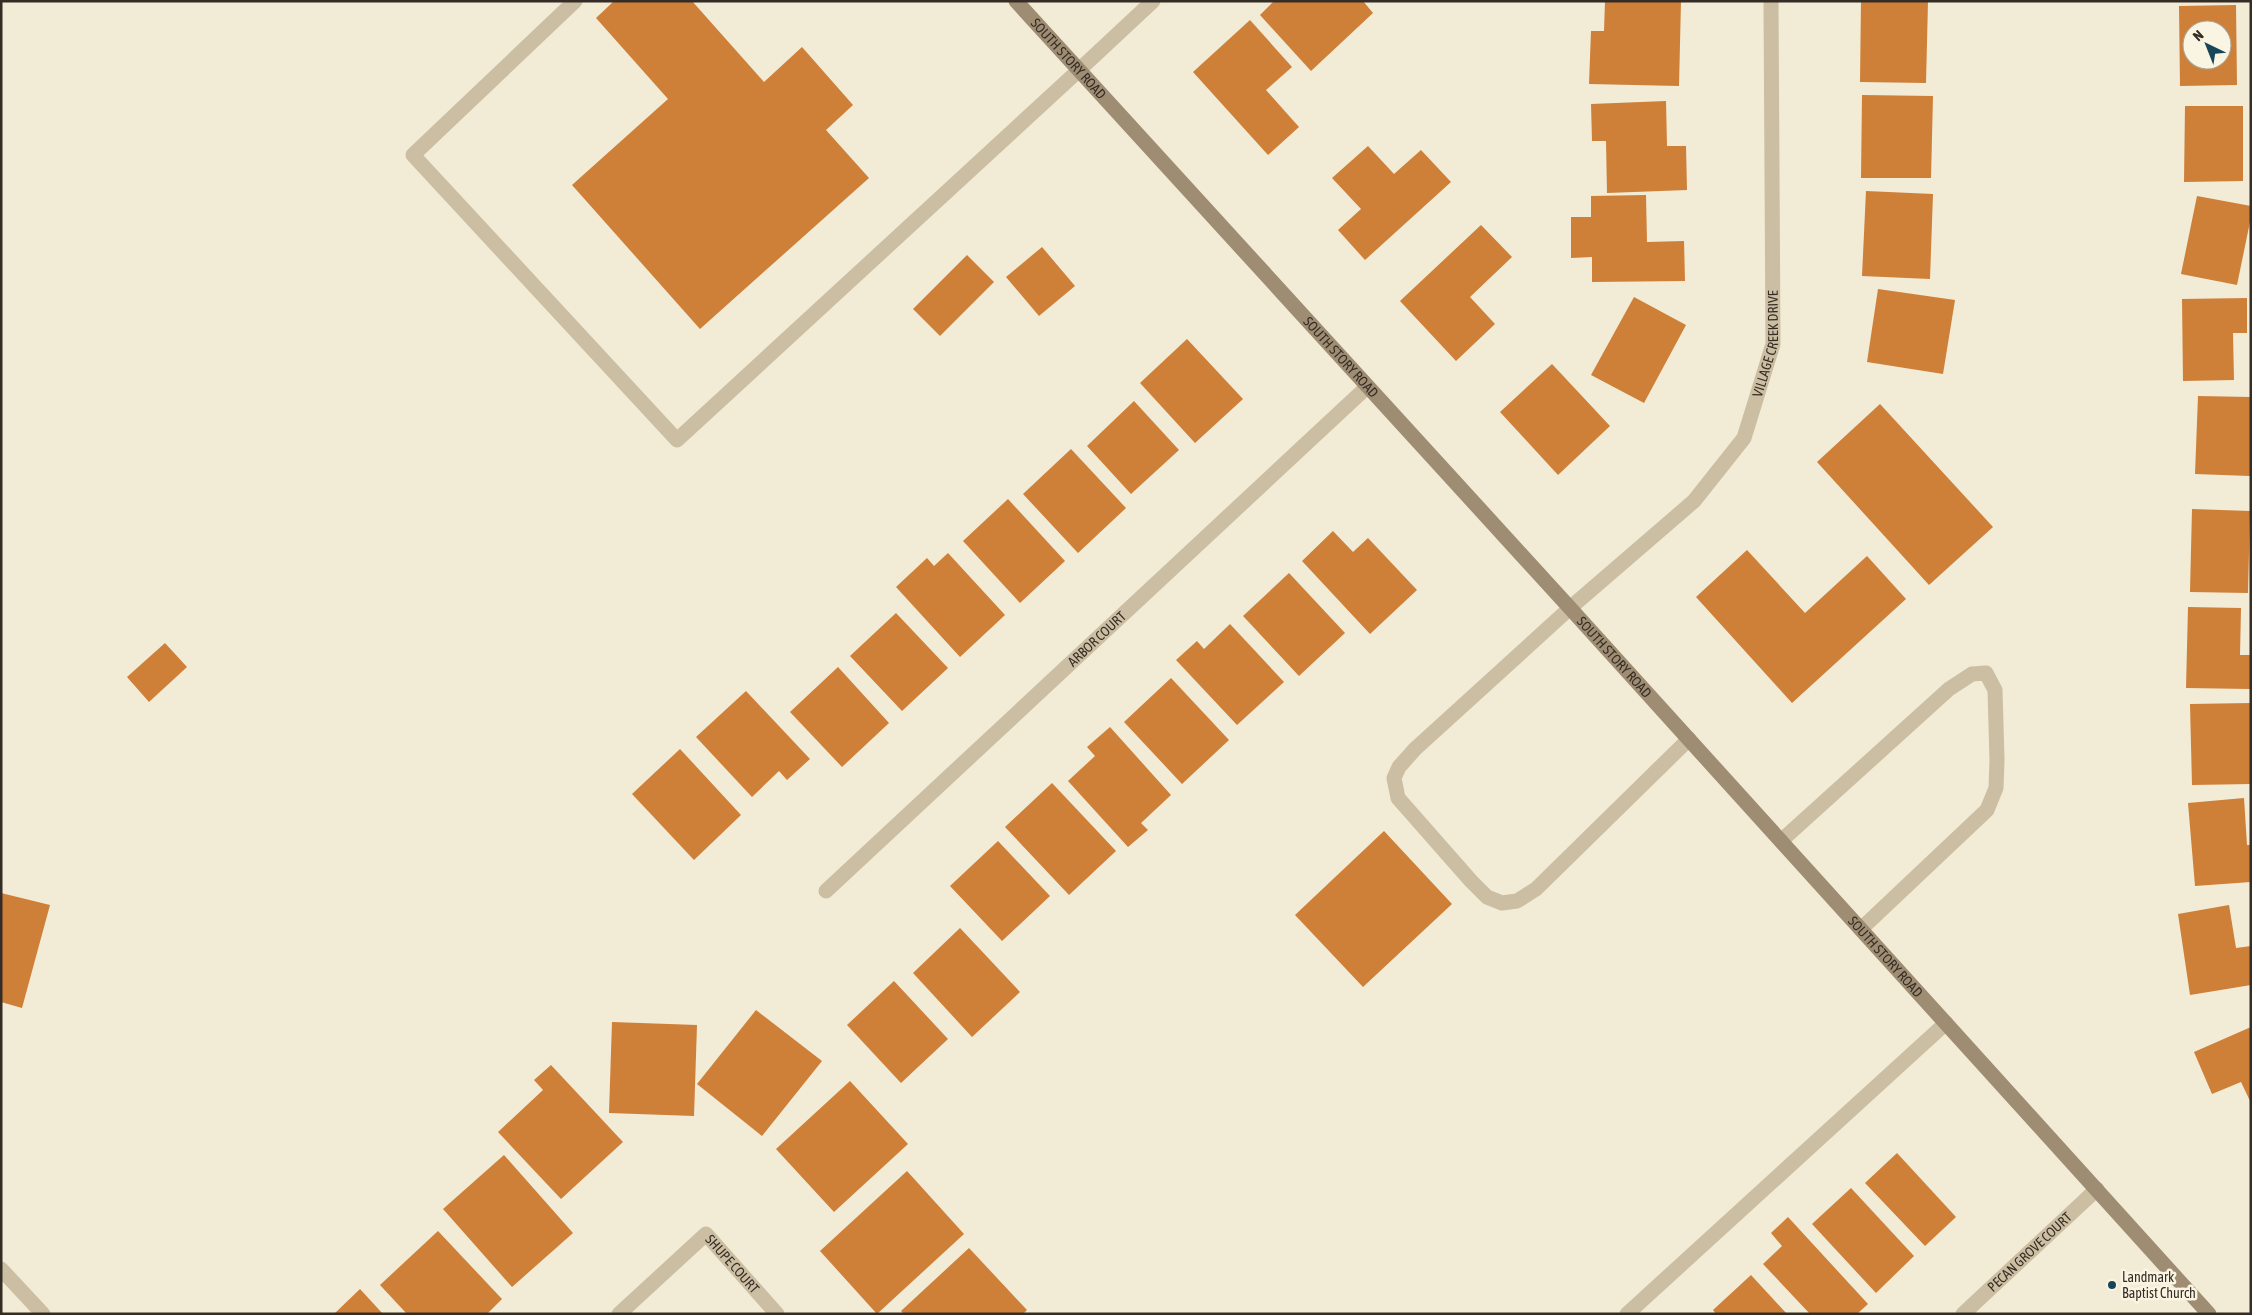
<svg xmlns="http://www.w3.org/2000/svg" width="2252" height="1315" viewBox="0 0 2252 1315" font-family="'Asap Condensed',sans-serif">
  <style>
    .building { fill: #ce7f38; fill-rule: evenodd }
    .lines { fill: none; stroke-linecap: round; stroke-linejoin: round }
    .lane { stroke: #cbbea2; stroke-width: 15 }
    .street { stroke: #cbbea2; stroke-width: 15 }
    .secondary { stroke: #9e8d73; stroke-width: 15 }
    .poi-dot { fill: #184658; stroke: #faf5e2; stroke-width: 2 }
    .labels { text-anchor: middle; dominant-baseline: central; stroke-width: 5; stroke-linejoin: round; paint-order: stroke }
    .street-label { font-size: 14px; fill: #352d25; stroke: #faf5e2 }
    .poi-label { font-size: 14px; fill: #352d25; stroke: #faf5e2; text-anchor: start }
  </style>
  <rect width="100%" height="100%" fill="#f2ebd6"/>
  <g class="building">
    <path d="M614 1H692L764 82 802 47 853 105 826 130 869 178 700 329 572 185 668 99 596 18Z"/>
    <path d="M1274 1H1363L1373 13 1311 71 1260 15Z"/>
    <path d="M1605 1H1681L1679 86 1589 84 1591 31H1604Z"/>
    <path d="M1861 1H1928L1926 83 1860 82Z"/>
    <path d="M2236 5 2237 85 2180 86 2179 6ZM2192 30H2222V60H2192Z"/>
    <path d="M1250 20 1292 67 1266 90 1299 127 1268 155 1193 72Z"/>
    <path d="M1862 95 1933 96 1931 178H1861Z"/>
    <path d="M1666 101 1667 146H1686L1687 190 1607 193 1606 141H1592L1591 104Z"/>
    <path d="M2185 106H2243V181L2184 182Z"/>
    <path d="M1368 146 1394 174 1421 150 1451 182 1365 260 1338 230 1361 209 1332 178Z"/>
    <path d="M1866 191 1933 194 1930 279 1862 276Z"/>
    <path d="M1646 195 1647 242 1684 241 1685 281 1592 282V257L1571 258V217H1591V196Z"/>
    <path d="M2197 196 2251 206V217L2237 285 2181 274Z"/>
    <path d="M1481 225 1512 257 1470 297 1495 324 1456 361 1400 301Z"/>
    <path d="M1042 247 1075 286 1039 316 1006 277Z"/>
    <path d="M967 255 994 282 940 336 913 309Z"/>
    <path d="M1878 289 1955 300 1943 374 1867 362Z"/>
    <path d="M1634 297 1686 325 1644 403 1591 375Z"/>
    <path d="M2247 298V333H2233L2234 380 2183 381 2182 299Z"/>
    <path d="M1187 339 1243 399 1195 443 1140 383Z"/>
    <path d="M1552 364 1610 426 1558 475 1500 412Z"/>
    <path d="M2198 396 2251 397 2250 476 2195 474Z"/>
    <path d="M1134 401 1179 450 1131 494 1087 446Z"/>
    <path d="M1880 404 1993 527 1929 585 1817 462Z"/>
    <path d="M1071 449 1126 508 1078 553 1023 494Z"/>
    <path d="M1008 499 1065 561 1020 603 963 541Z"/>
    <path d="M2192 509 2250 511 2248 593 2190 592Z"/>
    <path d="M1333 531 1353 552 1368 538 1417 590 1370 634 1302 561Z"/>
    <path d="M1747 550 1805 613 1867 556 1906 599 1792 703 1696 597Z"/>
    <path d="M948 553 1005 615 960 657 896 587 927 558 934 566Z"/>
    <path d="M1289 573 1345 633 1299 676 1243 616Z"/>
    <path d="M2188 607 2241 608 2240 655H2251V689L2186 688Z"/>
    <path d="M896 613 948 668 902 711 850 656Z"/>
    <path d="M1230 624 1284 682 1237 725 1176 660 1197 641 1204 649Z"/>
    <path d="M165 643 187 667 149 702 127 677Z"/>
    <path d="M838 667 889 723 842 767 790 712Z"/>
    <path d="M1171 678 1229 740 1182 784 1124 722Z"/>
    <path d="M746 691 810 759 787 780 779 771 752 797 696 737Z"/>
    <path d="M2251 703V784L2192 785 2190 704Z"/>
    <path d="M1110 727 1171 795 1141 823 1148 830 1128 847 1068 781 1095 756 1087 747Z"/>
    <path d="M680 749 741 815 694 860 632 794Z"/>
    <path d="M1052 783 1116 851 1069 895 1005 827Z"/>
    <path d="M2244 798 2247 845H2251V882L2195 886 2188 803Z"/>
    <path d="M1384 831 1452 904 1363 987 1295 915Z"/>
    <path d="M998 841 1050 896 1002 941 950 886Z"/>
    <path d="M1 893 50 905 22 1008 1 1002Z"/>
    <path d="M2229 905 2236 948 2251 946V985L2190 995 2178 914Z"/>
    <path d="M960 928 1020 992 972 1037 913 973Z"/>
    <path d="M894 981 948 1039 901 1083 847 1025Z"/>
    <path d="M756 1010 822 1061 762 1136 697 1084Z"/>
    <path d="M612 1022 697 1025 694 1116 609 1113Z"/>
    <path d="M2251 1027V1103L2241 1082 2212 1094 2194 1052Z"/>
    <path d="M551 1065 623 1142 561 1199 498 1132 543 1090 534 1080Z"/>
    <path d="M850 1081 908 1144 834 1212 776 1149Z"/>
    <path d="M1897 1153 1956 1217 1925 1246 1865 1183Z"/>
    <path d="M504 1155 573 1233 512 1287 443 1209Z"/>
    <path d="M907 1171 964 1234 877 1314 820 1251Z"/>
    <path d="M1851 1188 1914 1256 1876 1293 1812 1224Z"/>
    <path d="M1788 1217 1868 1304 1857 1314H1810L1763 1264 1782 1246 1771 1233Z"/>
    <path d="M438 1231 502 1299 487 1314H407L380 1285Z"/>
    <path d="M969 1248 1027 1310 1023 1314H904L901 1311Z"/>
    <path d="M1751 1275 1787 1314H1716L1713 1310Z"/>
    <path d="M360 1289 383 1314H334Z"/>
  </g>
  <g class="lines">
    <g class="lane">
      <path d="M575 1 413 155 677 440 1078 71"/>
      <path d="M1570 608 1415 749 1399 767 1394 778 1398 798 1471 881 1487 897 1502 903 1517 901 1536 889 1689 739"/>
      <path d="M1781 841 1949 689 1972 674 1986 673 1995 690 1997 760 1996 788 1987 810 1861 929"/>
      <path d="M1627 1314 1946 1023"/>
    </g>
    <g class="street">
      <path d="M1078 71 1153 1"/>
      <path id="s1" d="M1570 608 1694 501 1744 438 1773 344 1771 1"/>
      <path id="s2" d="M826 891 1367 387"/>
      <path d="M1 1269 43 1314"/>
      <path id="s3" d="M619 1314 706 1234 777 1314"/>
      <path id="s4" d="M1963 1314 2097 1189"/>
    </g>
    <path class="secondary" id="s5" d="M1016 1 1570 608 2209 1314"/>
  </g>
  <circle class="poi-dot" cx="2112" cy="1285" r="5"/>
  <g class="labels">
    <g class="street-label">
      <text stroke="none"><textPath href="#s5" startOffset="78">SOUTH STORY ROAD</textPath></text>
      <text stroke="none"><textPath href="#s1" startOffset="342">VILLAGE CREEK DRIVE</textPath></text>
      <text stroke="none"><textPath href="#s5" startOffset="482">SOUTH STORY ROAD</textPath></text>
      <text stroke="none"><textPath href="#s2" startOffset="370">ARBOR COURT</textPath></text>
      <text stroke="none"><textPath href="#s5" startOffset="888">SOUTH STORY ROAD</textPath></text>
      <text stroke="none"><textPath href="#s5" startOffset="1292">SOUTH STORY ROAD</textPath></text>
      <text stroke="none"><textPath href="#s4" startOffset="91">PECAN GROVE COURT</textPath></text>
      <text stroke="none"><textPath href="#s3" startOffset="158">SHUPE COURT</textPath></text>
    </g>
    <g class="poi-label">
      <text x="2122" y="1277">Landmark<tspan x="2122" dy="16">Baptist Church</tspan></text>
    </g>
  </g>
  <rect width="2252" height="1315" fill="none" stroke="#352d25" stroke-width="5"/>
  <g transform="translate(2207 45) rotate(317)"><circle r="24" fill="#faf5e2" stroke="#aba596"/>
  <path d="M0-4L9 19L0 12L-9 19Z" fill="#184658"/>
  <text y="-8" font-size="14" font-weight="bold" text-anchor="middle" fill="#352d25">N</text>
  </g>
</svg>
